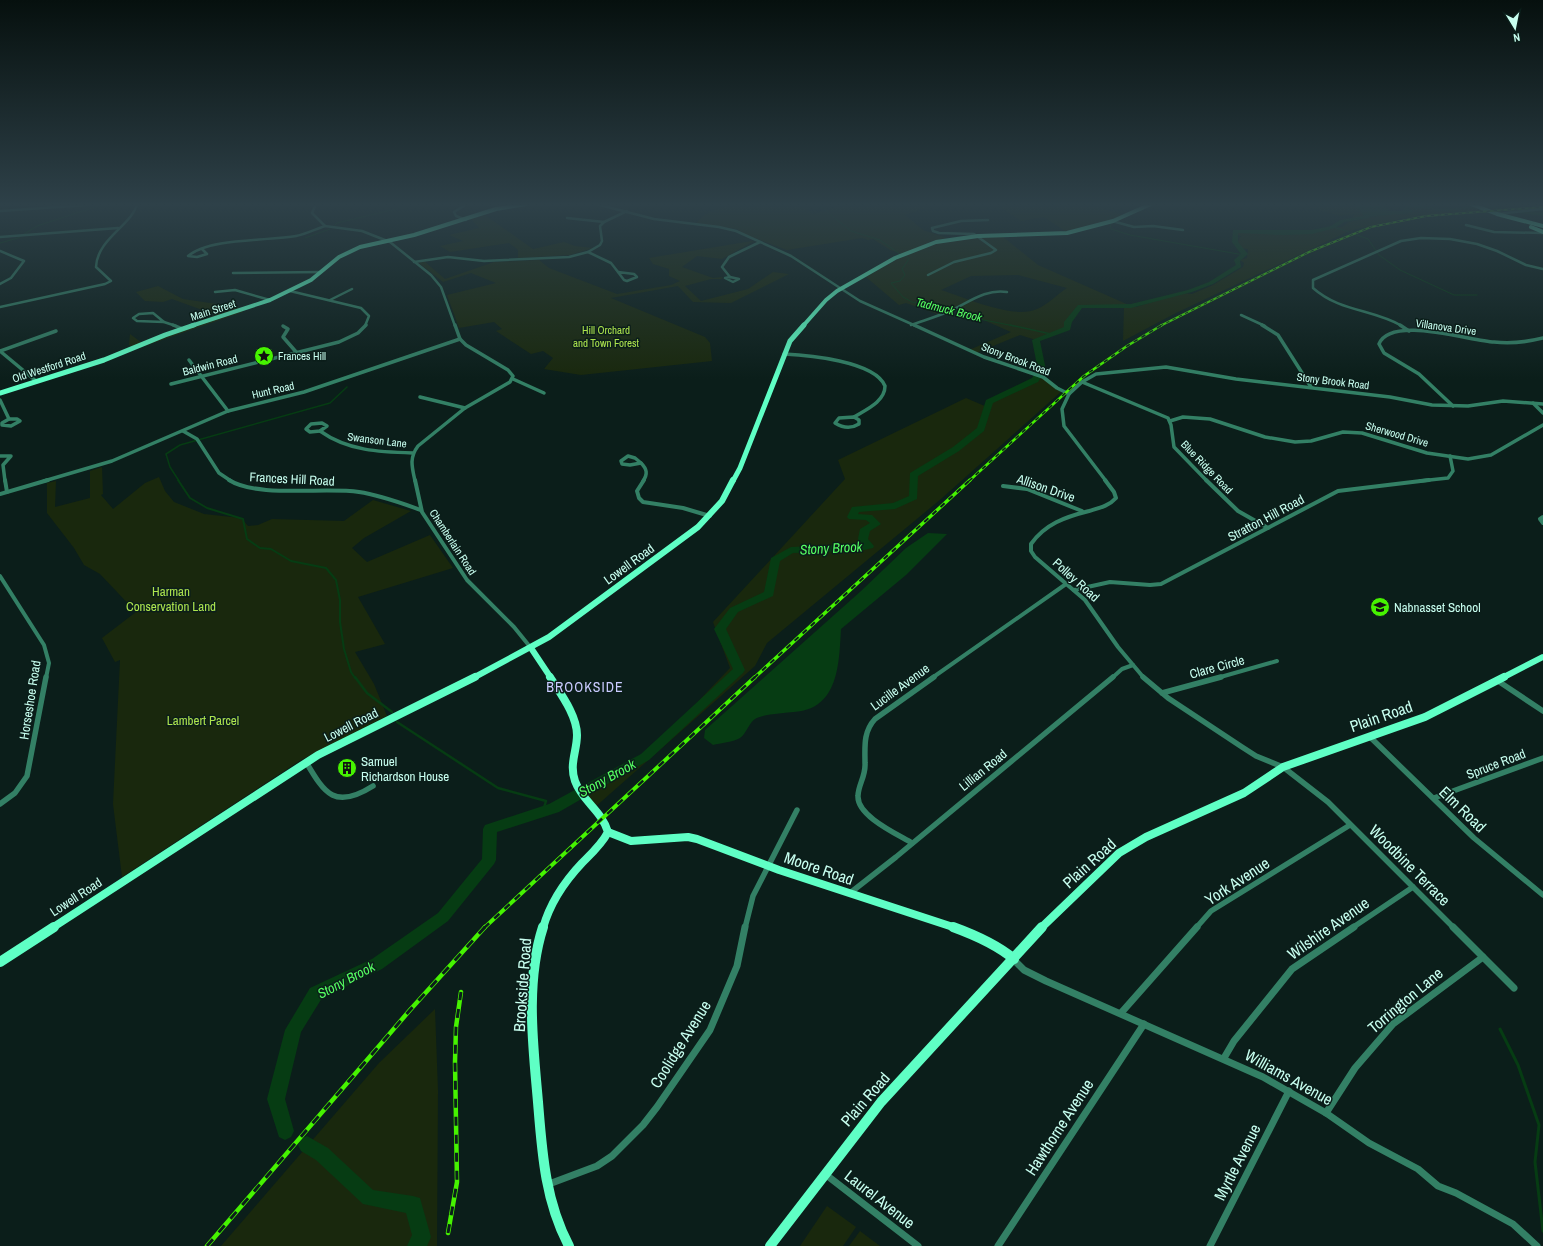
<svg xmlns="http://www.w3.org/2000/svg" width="1543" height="1246" viewBox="0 0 1543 1246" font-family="'Archivo Narrow',sans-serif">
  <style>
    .green { fill: #19280d; fill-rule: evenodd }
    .water { fill: #063c13 }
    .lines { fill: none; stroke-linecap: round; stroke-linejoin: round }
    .stream-far4 { stroke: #063c13; stroke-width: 1 }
    .stream-far3 { stroke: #063c13; stroke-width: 1.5 }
    .stream-far2 { stroke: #063c13; stroke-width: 2 }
    .stream-far1 { stroke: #063c13; stroke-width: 2.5 }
    .stream { stroke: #063c13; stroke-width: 3 }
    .river { fill: #063c13; fill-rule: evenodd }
    .street-far4 { stroke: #338065; stroke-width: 2.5 }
    .street-far3 { stroke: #338065; stroke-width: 3.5 }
    .street-far2 { stroke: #338065; stroke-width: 4 }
    .street-far1 { stroke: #338065; stroke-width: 5.5 }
    .street { stroke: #338065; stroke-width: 7 }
    .secondary-far4 { stroke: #5fffc5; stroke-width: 4 }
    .secondary-far3 { stroke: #5fffc5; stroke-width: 5 }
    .secondary-far2 { stroke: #5fffc5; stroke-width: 6 }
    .secondary-far1 { stroke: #5fffc5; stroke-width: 8 }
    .secondary { stroke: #5fffc5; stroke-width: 10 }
    .rail-far4-casing { stroke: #46f300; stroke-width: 2 }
    .rail-far3-casing { stroke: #46f300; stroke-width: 2.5 }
    .rail-far2-casing { stroke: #46f300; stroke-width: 3.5 }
    .rail-far1-casing { stroke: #46f300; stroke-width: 4 }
    .rail-casing { stroke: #46f300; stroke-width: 4.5 }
    .rail-far4 { stroke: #0b1e1a; stroke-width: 1; stroke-dasharray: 3.5; stroke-linecap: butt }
    .rail-far3 { stroke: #0b1e1a; stroke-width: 1.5; stroke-dasharray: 4.5; stroke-linecap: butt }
    .rail-far2 { stroke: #0b1e1a; stroke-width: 2; stroke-dasharray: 5.5; stroke-linecap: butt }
    .rail-far1 { stroke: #0b1e1a; stroke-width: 2.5; stroke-dasharray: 7; stroke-linecap: butt }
    .rail { stroke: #0b1e1a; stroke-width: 3; stroke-dasharray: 9; stroke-linecap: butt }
    .labels { text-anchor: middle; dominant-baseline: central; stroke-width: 3; stroke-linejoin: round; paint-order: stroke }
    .far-street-label { font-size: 11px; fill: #c8fff0; stroke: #0b1e1a }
    .far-park-label { font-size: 11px; fill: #aee54e; stroke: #0b1e1a }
    .far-poi-label { font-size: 11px; fill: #c8fff0; stroke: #0b1e1a; text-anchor: start }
    .far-water-label { font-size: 12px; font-style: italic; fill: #56ff62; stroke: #0b1e1a }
    .street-label { font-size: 13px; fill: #c8fff0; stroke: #0b1e1a }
    .park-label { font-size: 13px; fill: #aee54e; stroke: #0b1e1a }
    .poi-label { font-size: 13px; fill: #c8fff0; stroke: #0b1e1a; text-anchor: start }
    .water-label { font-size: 14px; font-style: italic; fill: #56ff62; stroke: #0b1e1a }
    .neighbourhood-label { font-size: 14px; letter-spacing: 1px; fill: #cacbff; stroke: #0b1e1a }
    .near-street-label { font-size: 16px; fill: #c8fff0; stroke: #0b1e1a }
  </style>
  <rect width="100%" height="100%" fill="#0b1e1a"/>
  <g class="green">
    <path d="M731 204C754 204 796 198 813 214L846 204H936L924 207 925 208 905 215 923 230 947 238 932 241 904 254 890 250 873 239 868 240 862 238 787 250 744 234 737 229 697 223C702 213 720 208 731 204Z"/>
    <path d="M995 204H1089L1126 216 1065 231 1044 217 1021 221Z"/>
    <path d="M1306 204H1356L1354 205 1361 210 1364 217 1345 220 1352 218 1355 214 1340 216 1308 207Z"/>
    <path d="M1408 207 1441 211 1478 208 1484 211 1403 218 1349 231 1176 313 1123 341 1124 307H1136L1182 293 1192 294 1213 285 1243 267 1244 263 1240 260 1247 258 1248 249 1240 248 1238 242 1240 237H1242L1237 234V232L1261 231 1282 235 1314 233 1328 228 1342 227 1349 222 1381 215 1413 212V210L1407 209Z"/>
    <path d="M485 215 533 249 564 242 575 246 593 248 570 255 518 258V250L509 243 450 252 440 246 463 241 449 235 479 228 471 219Z"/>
    <path d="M1002 236 1038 265 1131 306H1080L1068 322 1067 328 1036 340 1020 335 976 353 969 350 1011 332 956 308 940 315 906 303 899 305 866 277 898 259 939 243ZM1018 275 1067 288C1056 295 1049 304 1037 309 1014 320 964 297 941 290L971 276Z"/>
    <path d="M752 241H754L722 259 697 256 682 267 713 278 723 277 721 279H711L685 286 701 301 748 289 773 272 789 274 731 303 693 302 678 286 611 298 705 337 710 343 712 361 581 375 544 369 553 358 543 351 531 354 496 331 502 329 494 322 459 328 447 295 496 283 471 273 443 282 419 263 424 261 445 279 494 262 539 260 549 268 617 294 671 285 680 281 669 276V269L653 264 649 258Z"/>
    <path d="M158 286 183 299 237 307 243 312 136 349 129 345 130 334 142 343 216 315 172 299 163 302 145 301 136 292Z"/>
    <path d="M1043 377 1062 391 941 499 767 643 755 666 594 808 582 795 645 757 730 668 713 622 845 479 838 460 966 398 987 407 989 402Z"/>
    <path d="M102 467 103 494 101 495 113 509 145 483 159 477 165 491 174 502 204 514 241 518 248 526 258 525 272 519 344 521 373 500 411 511 364 538 352 548 367 562 430 535 453 568 358 597 385 644 355 652 374 684 387 716 301 760 122 877 113 804 120 660 115 662 102 638 136 612 100 574 84 565 74 548 47 513V483L56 481 55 507 90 498V471Z"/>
    <path d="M435 1009 438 1090 437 1246H221L379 1063Z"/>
    <path d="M827 1206 856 1227 843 1246H800Z"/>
    <path d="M860 1231 880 1246H849Z"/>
  </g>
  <g class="water">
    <path d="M1359 204 1382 205 1390 209 1384 211H1402L1405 206 1417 205 1439 209 1472 207 1477 208 1443 211 1411 207 1407 209 1413 210 1412 213 1364 217 1361 210 1354 206Z"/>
    <path d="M928 533 947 534 906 575 841 629C839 663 839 709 794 712 785 713 763 714 755 719 749 723 746 734 740 738 734 742 720 743 713 745L704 738 705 730 861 591 906 548Z"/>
  </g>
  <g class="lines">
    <g class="stream-far4">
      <path d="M817 204 851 231 880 240 900 254"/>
      <path d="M1108 204 1115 212 1107 219 1108 221"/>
      <path d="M1110 223 1111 229 1130 235 1244 255"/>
      <path d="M333 227 337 223 400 208 396 204"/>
      <path d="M1333 227 1349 232"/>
      <path d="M1354 234 1368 239 1379 255 1400 270 1454 295H1477"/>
      <path d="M305 238 330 229"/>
      <path d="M0 243 18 238 37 226 101 205"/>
      <path d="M906 257 909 259 902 269 905 275 900 281 891 283 903 297 912 302 946 308 984 320 1014 326"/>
    </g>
    <g class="stream-far3">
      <path d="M1010 325 1051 334"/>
      <path d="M179 481 170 467 166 454 180 445 330 403 347 387"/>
    </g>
    <path class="stream-far2" d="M178 480 190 498 207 508 243 519 247 539 260 548 271 549 291 561 326 568 336 580 340 600V622L344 649 351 672 355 678"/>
    <g class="stream-far1">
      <path d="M355 677 367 693 392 712"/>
      <path d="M397 722 498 788 546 801 543 811"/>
    </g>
    <path class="stream" d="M1500 1029 1518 1065 1539 1125 1535 1162 1543 1231"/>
    <g class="river">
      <path d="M1480 204 1512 209 1509 211 1482 207Z"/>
      <path d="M1358 207H1362L1368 212 1369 218 1344 222 1335 228 1312 234 1282 235 1238 233V242L1248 254 1240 261 1241 267 1213 284 1192 292 1131 308H1082L1072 322 1070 330 1040 341 1046 370 1038 382 993 403 984 431 959 451 918 476 917 499 895 509 859 512 858 514 872 515 881 524 870 531 868 539 874 546 873 548 860 551 793 553 780 561 773 596 738 612 726 629 745 670 743 673 649 760 559 812 497 832 496 860 494 864 448 921 382 969 322 998 301 1032 285 1099 294 1131 291 1137 285 1140 279 1137 267 1099 285 1030 310 988 372 959 438 913 482 859 483 829 485 825 549 804 641 754 733 669 714 629 730 608 764 592 771 558 791 547 862 544 858 539 860 529 870 523 866 520 849 519 847 517 852 507 893 503 909 496 910 473 953 447 977 428 986 400 1032 378 1038 370 1032 340 1064 327V322L1078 305 1131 304 1188 290 1209 282 1236 265 1234 260 1241 254 1232 242 1233 230H1312L1331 226 1340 220 1364 216Z"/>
      <path d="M1522 210 1543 212V216L1520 213V211Z"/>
      <path d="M307 1136 328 1148 373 1190 413 1196 420 1198 431 1237 427 1246H407L412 1235 406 1213 363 1204 316 1160 301 1151 298 1145 301 1139Z"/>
    </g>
    <g class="street-far4">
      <path d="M316 204 312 213 325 226 362 231 390 242 431 275 441 287 455 326"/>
      <path d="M596 204 654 219 719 227 736 231 791 256 860 301 916 326"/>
      <path d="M0 211 100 204"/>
      <path d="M1497 214 1543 209"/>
      <path d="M567 218 604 222"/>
      <path d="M466 220 456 216 454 212 467 204"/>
      <path d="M1112 221 1134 227 1153 226 1183 230"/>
      <path d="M1466 225 1494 232 1543 233"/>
      <path d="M0 237 118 228"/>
      <path d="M202 249 207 254 197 257 188 256C209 238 268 241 296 236 306 234 316 229 325 226"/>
      <path d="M0 251 24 261 11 278 0 284"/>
      <path d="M588 252 611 263 618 272"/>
      <path d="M414 262 448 257 484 261 569 257 588 252 600 245 602 241 600 226 604 222 627 211"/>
      <path d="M618 272 634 274 637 277 627 281 624 280Z"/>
      <path d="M233 273 321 272"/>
      <path d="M928 275 954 262 991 253 996 250 974 234 939 233 933 231 932 228 961 221 988 220"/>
      <path d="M730 277 739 279 733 282 725 278Z"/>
      <path d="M730 277 722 267 729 257 760 242"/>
      <path d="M290 291 361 308 369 316 365 326"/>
      <path d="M215 292 235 290 270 300"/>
      <path d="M330 300 352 289"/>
      <path d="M0 307 105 284 111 281 96 267C97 239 132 225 137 204"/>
      <path d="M153 313 164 322 137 321 133 318 139 314Z"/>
      <path d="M1241 315 1265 326"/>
      <path d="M164 322 176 326"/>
      <path d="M911 325C925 320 939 316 952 310 971 301 985 289 1007 292"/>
      <path d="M1402 326C1373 309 1340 312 1313 288V280L1401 241 1421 238 1450 239 1477 244 1497 251 1526 265 1543 269"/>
    </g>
    <g class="street-far3">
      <path d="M173 325 183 329"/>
      <path d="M914 325 984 357 1043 377 1057 388 1069 394 1082 382 1096 374 1166 367 1236 379 1390 397 1432 405 1468 406 1503 401 1543 404"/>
      <path d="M1262 325 1278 335 1311 387"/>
      <path d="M1400 325 1409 331"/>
      <path d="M283 326 288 329 283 337 297 353"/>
      <path d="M0 351 56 331"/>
      <path d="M0 351 36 381"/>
      <path d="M784 354C807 355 875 361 885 386 885 402 865 410 854 417"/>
      <path d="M189 360 228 411"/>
      <path d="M513 379 544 393"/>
      <path d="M1082 382 1168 418 1171 425 1174 447 1207 481"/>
      <path d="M171 384 339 342 358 333 366 325"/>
      <path d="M1069 394 1062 409 1064 426 1106 481"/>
      <path d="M420 397 465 408"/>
      <path d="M0 400 9 419"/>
      <path d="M1533 403 1543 413"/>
      <path d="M1453 406 1419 374 1384 353 1379 344C1391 315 1470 341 1494 342 1511 344 1527 342 1543 338"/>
      <path d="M854 417 859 420V424C851 429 843 428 835 423L839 418Z"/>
      <path d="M9 419H17L20 421 11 426 2 425V423Z"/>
      <path d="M1170 421 1183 417 1210 419 1265 437 1295 442 1311 441 1343 432 1362 433 1427 453 1468 459 1491 455 1543 425"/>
      <path d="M322 423 327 426 320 431 310 432 306 429 311 424Z"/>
      <path d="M183 431 197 439 219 473 231 481"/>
      <path d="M320 431C348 451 380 452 413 453"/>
      <path d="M0 456H11L3 465 5 481"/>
      <path d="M628 456 635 458 641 463 630 465 622 464 621 461Z"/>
      <path d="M641 463C647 469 648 474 643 481"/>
      <path d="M44 481 112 461 228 411 304 392 460 339"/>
      <path d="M415 481C412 467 409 458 418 446L465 408 510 382 513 376 508 370 466 345 460 339 455 325"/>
      <path d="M1420 481 1448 478 1453 471 1450 456"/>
    </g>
    <g class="street-far2">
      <path d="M5 480 7 492"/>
      <path d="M229 480C257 498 325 487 359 492 380 495 401 503 421 510"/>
      <path d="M415 480 422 512 467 580 514 627 531 648"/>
      <path d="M644 480 637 491 639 498 643 502 683 508 710 516"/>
      <path d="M1105 480 1114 492 1116 498C1109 506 1099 508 1089 511 1065 517 1045 524 1031 544V551L1035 557 1085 600 1118 647 1144 678"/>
      <path d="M1206 480 1238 511 1268 528"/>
      <path d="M1003 486 1027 489 1082 511"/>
      <path d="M0 494 48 480"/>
      <path d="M1543 517 1540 519 1543 523"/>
      <path d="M0 576 44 645 49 663 46 678"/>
      <path d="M1074 590 1110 582 1150 585 1161 584 1338 491 1429 480"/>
      <path d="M932 678 1066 584"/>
      <path d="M1112 678 1122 669 1133 665"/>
      <path d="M1217 678 1277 661"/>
    </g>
    <g class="street-far1">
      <path d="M1143 677 1168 698 1242 747 1256 756 1283 767 1328 802 1454 928"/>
      <path d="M1498 681 1543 711"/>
      <path d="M1162 693 1221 677"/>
      <path d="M1370 737 1474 838 1543 895"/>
      <path d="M306 762C325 794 335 810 373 786"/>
      <path d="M1434 798 1543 758"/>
      <path d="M0 804 15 793 27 776 46 677"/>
      <path d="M912 843C897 834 857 816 858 796 858 785 866 776 865 763 865 747 863 732 875 719L934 677"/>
      <path d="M850 893 896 857 1113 677"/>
      <path d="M745 928 753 896 797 810"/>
      <path d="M1196 928 1211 911 1350 825"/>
      <path d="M1352 928 1413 887"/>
    </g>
    <g class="street">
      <path d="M1453 927 1514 988"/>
      <path d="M1014 960 1024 970 1046 981 1263 1077 1326 1113 1369 1143 1418 1169 1438 1186 1456 1193 1513 1224 1537 1246"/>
      <path d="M1121 1013 1197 927"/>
      <path d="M1224 1058 1234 1041 1292 969 1354 927"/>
      <path d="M1326 1113 1355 1068 1393 1024 1483 957"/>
      <path d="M825 1174 918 1246"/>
      <path d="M549 1184 597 1166 612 1156 643 1125 657 1107 710 1030 737 966 745 927"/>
      <path d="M998 1246 1144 1024"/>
      <path d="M1210 1246 1289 1091"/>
    </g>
    <g class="secondary-far4">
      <path d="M1471 204 1497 214 1543 226"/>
      <path d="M1531 227 1543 232"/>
      <path d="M191 326 270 300 311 280 339 257 360 247 414 235 496 209 526 204"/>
      <path d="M803 326 826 300 837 291 895 258 936 242 978 236 1067 233 1113 221 1151 204"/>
    </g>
    <g class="secondary-far3">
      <path d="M0 393 104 360 165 335 194 325"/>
      <path d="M733 481 740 468 790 341 804 325"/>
    </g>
    <g class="secondary-far2">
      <path d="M531 648 551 678"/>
      <path d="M473 678 549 637 698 527 722 501 733 480"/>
      <path d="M1502 678 1543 657"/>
    </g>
    <g class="secondary-far1">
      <path d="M608 832 631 841 688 837 697 839 779 870 956 928"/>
      <path d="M52 928 318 755 475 677"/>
      <path d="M543 928C550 903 565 881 582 863 592 853 602 844 608 832 602 811 582 801 575 781 569 764 577 751 577 735 577 715 560 693 550 677"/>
      <path d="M1041 928 1119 853 1146 837 1244 793 1283 767 1425 717 1504 677"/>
    </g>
    <g class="secondary">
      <path d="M543 927C525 983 533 1044 538 1102 542 1152 545 1201 569 1246"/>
      <path d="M953 927C975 935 996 944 1014 959"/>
      <path d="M0 962 54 927"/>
      <path d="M770 1246 881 1102 1042 927"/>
    </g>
    <defs>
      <path id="rail-far4" d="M1160 326 1309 252 1371 227 1426 216 1543 207"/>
      <path id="rail-far3" d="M969 481 1084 376 1127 346 1162 325"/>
      <path id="rail-far2" d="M754 678 970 480"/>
      <path id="rail-far1" d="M484 928 755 677"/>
      <g id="rail">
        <path d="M448 1233 457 1182 455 1062 456 1027 461 992"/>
        <path d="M207 1246 410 1010 485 927"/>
      </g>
    </defs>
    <use href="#rail-far4" class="rail-far4-casing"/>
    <use href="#rail-far3" class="rail-far3-casing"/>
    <use href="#rail-far2" class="rail-far2-casing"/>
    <use href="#rail-far1" class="rail-far1-casing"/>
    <use href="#rail" class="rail-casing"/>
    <use href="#rail-far4" class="rail-far4"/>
    <use href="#rail-far3" class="rail-far3"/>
    <use href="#rail-far2" class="rail-far2"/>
    <use href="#rail-far1" class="rail-far1"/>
    <use href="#rail" class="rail"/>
  </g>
  <linearGradient id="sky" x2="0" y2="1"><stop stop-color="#06100e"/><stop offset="0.54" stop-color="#2e4149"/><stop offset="1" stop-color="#2e4149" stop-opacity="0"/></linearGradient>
  <rect width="1543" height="379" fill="url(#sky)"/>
  <defs>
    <symbol id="sight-disc" viewBox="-11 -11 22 22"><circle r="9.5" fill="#46f300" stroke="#0b1e1a"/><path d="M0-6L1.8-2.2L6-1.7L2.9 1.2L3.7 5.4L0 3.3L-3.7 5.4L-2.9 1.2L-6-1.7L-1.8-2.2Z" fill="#111"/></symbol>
    <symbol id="school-disc" viewBox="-11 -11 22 22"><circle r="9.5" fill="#46f300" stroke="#0b1e1a"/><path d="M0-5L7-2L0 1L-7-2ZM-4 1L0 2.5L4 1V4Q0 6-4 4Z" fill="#111"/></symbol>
    <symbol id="building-disc" viewBox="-11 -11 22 22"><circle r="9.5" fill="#46f300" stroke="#0b1e1a"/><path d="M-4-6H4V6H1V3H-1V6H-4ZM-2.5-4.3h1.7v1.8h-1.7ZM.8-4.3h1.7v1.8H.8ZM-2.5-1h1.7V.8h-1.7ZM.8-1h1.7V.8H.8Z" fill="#111"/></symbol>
  </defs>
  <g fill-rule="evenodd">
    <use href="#sight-disc" x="253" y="345" width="22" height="22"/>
    <use href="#school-disc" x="1369" y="596" width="22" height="22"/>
    <use href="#building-disc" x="336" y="757" width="22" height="22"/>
  </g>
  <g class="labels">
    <g class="far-street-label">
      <text transform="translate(213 310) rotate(-18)">Main Street</text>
      <text transform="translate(1446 327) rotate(8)">Villanova Drive</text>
      <text transform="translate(1016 359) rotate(21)">Stony Brook Road</text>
      <text transform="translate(210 365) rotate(-14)">Baldwin Road</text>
      <text transform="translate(49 367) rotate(-18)">Old Westford Road</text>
      <text transform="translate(1333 381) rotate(7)">Stony Brook Road</text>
      <text transform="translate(273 390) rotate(-13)">Hunt Road</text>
      <text transform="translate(1397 434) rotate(16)">Sherwood Drive</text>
      <text transform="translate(377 440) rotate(7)">Swanson Lane</text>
      <text transform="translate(1207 467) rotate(46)">Blue Ridge Road</text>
      <text transform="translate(453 542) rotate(57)">Chamberlain Road</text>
    </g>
    <g class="far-park-label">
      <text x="606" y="330">Hill Orchard<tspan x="606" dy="13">and Town Forest</tspan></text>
    </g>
    <g class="far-poi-label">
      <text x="278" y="356">Frances Hill</text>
    </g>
    <g class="far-water-label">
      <text transform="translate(949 310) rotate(14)">Tadmuck Brook</text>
    </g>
    <g class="street-label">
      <text transform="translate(292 479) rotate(3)">Frances Hill Road</text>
      <text transform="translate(1046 488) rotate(19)">Allison Drive</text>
      <text transform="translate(1266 518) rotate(-28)">Stratton Hill Road</text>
      <text transform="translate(629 564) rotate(-36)">Lowell Road</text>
      <text transform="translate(1076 580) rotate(42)">Polley Road</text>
      <text transform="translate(1217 667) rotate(-15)">Clare Circle</text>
      <text transform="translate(900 687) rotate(-36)">Lucille Avenue</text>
      <text transform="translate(30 700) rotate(-81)">Horseshoe Road</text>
      <text transform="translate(351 725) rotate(-27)">Lowell Road</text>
      <text transform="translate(1496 764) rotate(-21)">Spruce Road</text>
      <text transform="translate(983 770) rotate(-39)">Lillian Road</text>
      <text transform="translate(76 897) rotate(-33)">Lowell Road</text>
    </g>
    <g class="park-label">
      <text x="171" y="591">Harman<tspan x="171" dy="15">Conservation Land</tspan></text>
      <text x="203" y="720">Lambert Parcel</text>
    </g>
    <g class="poi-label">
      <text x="1394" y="607">Nabnasset School</text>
      <text x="361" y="761">Samuel<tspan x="361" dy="15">Richardson House</tspan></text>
    </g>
    <g class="water-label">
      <text transform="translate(831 548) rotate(-3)">Stony Brook</text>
      <text transform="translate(607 778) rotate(-29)">Stony Brook</text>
      <text transform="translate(346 980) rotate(-28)">Stony Brook</text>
    </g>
    <g class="neighbourhood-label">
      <text x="585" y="687">BROOKSIDE</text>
    </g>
    <g class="near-street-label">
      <text transform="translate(1381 716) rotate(-19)">Plain Road</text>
      <text transform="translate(1463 809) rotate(44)">Elm Road</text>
      <text transform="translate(1089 863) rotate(-42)">Plain Road</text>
      <text transform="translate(1410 865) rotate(45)">Woodbine Terrace</text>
      <text transform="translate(819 868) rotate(19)">Moore Road</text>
      <text transform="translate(1237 881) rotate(-33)">York Avenue</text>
      <text transform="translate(1328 928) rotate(-35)">Wilshire Avenue</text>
      <text transform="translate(522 985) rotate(-86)">Brookside Road</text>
      <text transform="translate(1405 1000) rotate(-40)">Torrington Lane</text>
      <text transform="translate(680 1044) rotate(-58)">Coolidge Avenue</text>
      <text transform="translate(1289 1077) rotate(29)">Williams Avenue</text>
      <text transform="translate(865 1099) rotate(-49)">Plain Road</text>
      <text transform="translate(1059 1127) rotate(-57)">Hawthorne Avenue</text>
      <text transform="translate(1237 1162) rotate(-63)">Myrtle Avenue</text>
      <text transform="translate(880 1199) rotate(38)">Laurel Avenue</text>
    </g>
  </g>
  <g transform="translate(1515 28) rotate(170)" stroke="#0b1e1a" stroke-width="3" paint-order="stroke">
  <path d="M0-3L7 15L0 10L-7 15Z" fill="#c8fff0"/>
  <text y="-6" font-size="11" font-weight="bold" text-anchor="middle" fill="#c8fff0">N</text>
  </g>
</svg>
